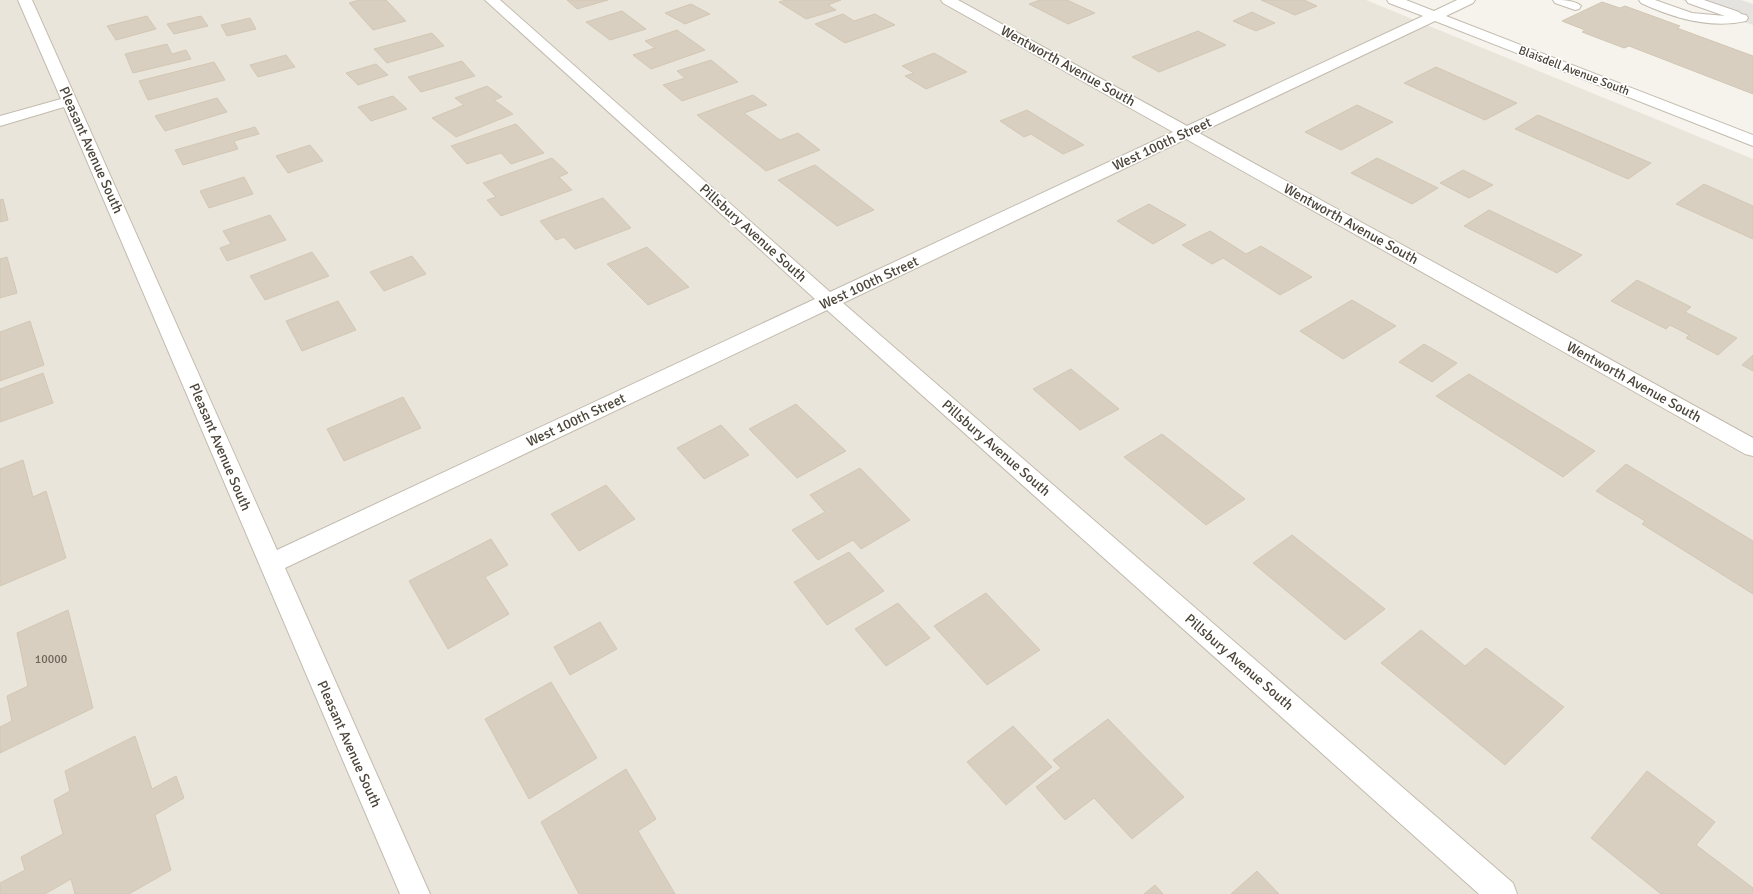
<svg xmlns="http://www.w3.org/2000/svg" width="1753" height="894" viewBox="0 0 1753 894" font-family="Signika,sans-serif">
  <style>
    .residential { fill: #eae5da }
    .parking { fill: #e5e3e0 }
    .building { fill: #d8cfc1; stroke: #d3c7b4 }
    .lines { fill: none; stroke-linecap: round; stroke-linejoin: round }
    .service-casing { stroke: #c2bbae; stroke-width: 2 }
    .minor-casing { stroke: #c2bbae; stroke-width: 2 }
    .service { fill: #fff; fill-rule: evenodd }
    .minor { fill: #fff; fill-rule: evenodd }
    .labels { text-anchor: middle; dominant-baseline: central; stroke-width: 3.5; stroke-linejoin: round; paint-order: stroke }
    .far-street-label { font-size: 12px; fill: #4b4439; stroke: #fff }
    .number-label { font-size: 12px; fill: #6e675b }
    .street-label { font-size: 14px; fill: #4b4439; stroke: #fff }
  </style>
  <rect width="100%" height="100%" fill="#f6f3ec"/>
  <path class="residential" d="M0 0H1366L1753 159V894H0Z"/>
  <path class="parking" d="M1682 0H1741L1753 4V25Z"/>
  <g class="building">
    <path d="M359 0H386L406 21 373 30 349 3Z"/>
    <path d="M567 0H608L577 9Z"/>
    <path d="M786 0H841L828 5 836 10 806 19 779 2Z"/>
    <path d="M1040 0H1067L1095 13 1068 24 1029 4Z"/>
    <path d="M1261 0H1304L1317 6 1295 15Z"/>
    <path d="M1602 2 1620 8 1625 6 1680 26 1677 28 1753 56V94L1629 46 1624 48 1582 32 1585 30 1562 21Z"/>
    <path d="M691 4 710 14 685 24 665 13Z"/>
    <path d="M622 11 646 29 610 40 586 22Z"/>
    <path d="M1252 12 1275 23 1256 31 1233 21Z"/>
    <path d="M843 14 854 21 875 14 895 25 845 43 815 24Z"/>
    <path d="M147 16 156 29 116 40 107 26Z"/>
    <path d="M201 16 208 26 174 34 167 24Z"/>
    <path d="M250 18 256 29 227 36 221 25Z"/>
    <path d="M677 30 705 50 651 69 633 55 655 48 645 41Z"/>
    <path d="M1198 31 1226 45 1159 72 1132 57Z"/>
    <path d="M432 33 444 46 387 63 374 49Z"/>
    <path d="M167 44 172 54 186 50 191 59 133 73 125 54Z"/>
    <path d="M934 53 967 72 926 89 905 76 914 73 902 66Z"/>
    <path d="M286 55 295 67 258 77 250 65Z"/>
    <path d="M711 60 738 82 682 101 663 85 685 78 677 71Z"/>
    <path d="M462 61 475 76 421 92 408 77Z"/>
    <path d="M214 62 225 80 148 100 139 81Z"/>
    <path d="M376 64 388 75 358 85 346 73Z"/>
    <path d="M1436 67 1517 103 1485 120 1404 83Z"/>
    <path d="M487 86 502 97 494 100 513 114 456 137 432 118 464 105 455 98Z"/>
    <path d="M753 95 767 105 744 113 780 140 798 133 820 150 766 171 697 115Z"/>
    <path d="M393 96 407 109 371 121 358 107Z"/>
    <path d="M217 98 227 112 165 131 155 116Z"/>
    <path d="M1357 105 1393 122 1341 150 1305 132Z"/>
    <path d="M1027 110 1084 145 1063 154 1031 134 1024 137 1000 121Z"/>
    <path d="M1538 115 1651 163 1628 179 1515 129Z"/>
    <path d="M516 124 544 153 511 164 501 153 467 164 451 146Z"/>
    <path d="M255 127 259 134 234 141 238 149 183 165 175 150Z"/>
    <path d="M310 145 323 161 288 173 276 156Z"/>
    <path d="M552 158 568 173 559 177 572 190 501 216 487 200 496 197 483 183Z"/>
    <path d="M1377 158 1438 188 1412 204 1351 173Z"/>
    <path d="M815 165 874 210 837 226 778 180Z"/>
    <path d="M1463 170 1493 185 1469 198 1440 183Z"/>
    <path d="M244 177 253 194 209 208 200 191Z"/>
    <path d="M1704 184 1753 206V239L1676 204Z"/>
    <path d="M603 198 631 228 575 249 564 237 556 240 540 221Z"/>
    <path d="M3 199 8 220 0 222V200Z"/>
    <path d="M1149 204 1186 225 1153 244 1117 221Z"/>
    <path d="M1489 210 1582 255 1557 273 1464 226Z"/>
    <path d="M270 215 286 240 227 261 220 248 231 244 223 231Z"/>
    <path d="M1210 231 1246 254 1261 246 1312 277 1280 295 1223 258 1212 264 1182 245Z"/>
    <path d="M647 247 689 287 648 305 607 264Z"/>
    <path d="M312 252 329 276 265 300 250 276Z"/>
    <path d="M412 256 426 274 384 291 370 272Z"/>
    <path d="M7 257 17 293 0 298V259Z"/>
    <path d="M1637 280 1691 307 1685 312 1737 338 1718 355 1686 338 1689 335 1670 325 1666 329 1611 301Z"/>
    <path d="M1352 300 1396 326 1343 359 1300 331Z"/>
    <path d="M338 301 356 330 302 351 286 321Z"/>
    <path d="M30 321 44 365 0 381V332Z"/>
    <path d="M1424 344 1457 363 1432 382 1399 362Z"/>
    <path d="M1753 355V371L1742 365Z"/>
    <path d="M1071 369 1119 409 1080 430 1033 389Z"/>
    <path d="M43 373 53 403 0 422V389Z"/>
    <path d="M1469 374 1595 451 1563 477 1436 396Z"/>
    <path d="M403 397 421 428 344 461 327 429Z"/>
    <path d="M796 404 846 451 797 478 749 429Z"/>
    <path d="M721 425 749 455 704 479 677 448Z"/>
    <path d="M1162 434 1245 499 1206 525 1124 457Z"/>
    <path d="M23 460 33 497 46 491 66 558 0 586V469Z"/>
    <path d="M1626 464 1753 541V594L1642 524 1645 521 1596 491Z"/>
    <path d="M860 468 910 520 861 549 853 540 818 560 792 530 825 512 810 495Z"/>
    <path d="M606 485 635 519 579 551 551 514Z"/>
    <path d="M1292 535 1385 609 1345 640 1253 563Z"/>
    <path d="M491 539 508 565 485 577 509 614 448 649 409 581Z"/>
    <path d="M849 552 884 591 827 625 794 582Z"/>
    <path d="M986 593 1040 650 987 685 934 626Z"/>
    <path d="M898 603 930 638 886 666 855 629Z"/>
    <path d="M68 610 93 708 0 753V727L12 721 7 696 28 686 17 633Z"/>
    <path d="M600 622 617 649 570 675 554 647Z"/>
    <path d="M1421 630 1465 666 1486 648 1564 707 1505 765 1381 663Z"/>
    <path d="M551 682 597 758 529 799 485 719Z"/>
    <path d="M1108 719 1184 797 1132 839 1094 798 1065 820 1036 787 1061 768 1053 760Z"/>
    <path d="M1013 726 1052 767 1006 805 967 762Z"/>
    <path d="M135 736 152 789 176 776 184 798 155 815 171 870 129 894H75L71 879 45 894H0V883L25 870 21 857 63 834 54 800 70 791 65 771Z"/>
    <path d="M626 769 656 819 638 831 675 894H579L541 822Z"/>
    <path d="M1647 771 1715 822 1696 845 1753 888V894H1661L1591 838Z"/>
    <path d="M1257 871 1279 894H1231Z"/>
    <path d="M1155 885 1163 894H1144Z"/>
  </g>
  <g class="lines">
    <defs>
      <g id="service">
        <path d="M1553 0C1562 0 1575 0 1581 6L1579 9 1575 10 1555 3Z"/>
        <path d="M1639 0H1655L1692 13 1725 16 1688 3 1686 0H1704L1739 12 1741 14 1746 15 1748 18 1746 21C1711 29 1673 18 1641 3Z"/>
      </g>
      <path id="minor" d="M18 0H32L277 550 815 299 485 0H500L830 292 1173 132 943 3 941 0H958L1187 126 1423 16 1389 3 1387 0H1406L1434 11 1457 0H1475L1473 3 1446 16 1753 135V146L1435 21 1199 133 1753 438V456L1745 454 1186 139 843 303 1513 883 1517 894H1479L827 310 285 568 430 894H400L64 107 0 126V116L61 99Z"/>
    </defs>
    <use href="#service" class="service-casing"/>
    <use href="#minor" class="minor-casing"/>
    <use href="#service" class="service"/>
    <use href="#minor" class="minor"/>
  </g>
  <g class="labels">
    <g class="far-street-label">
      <text transform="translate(1574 71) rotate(21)">Blaisdell Avenue South</text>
    </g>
    <g class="number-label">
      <text x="51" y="659">10000</text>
    </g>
    <g class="street-label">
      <text transform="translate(1068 66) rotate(29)">Wentworth Avenue South</text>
      <text transform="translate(1162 144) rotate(-25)">West 100th Street</text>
      <text transform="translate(91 150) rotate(66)">Pleasant Avenue South</text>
      <text transform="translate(1351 224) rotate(29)">Wentworth Avenue South</text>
      <text transform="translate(753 233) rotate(42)">Pillsbury Avenue South</text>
      <text transform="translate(869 283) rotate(-25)">West 100th Street</text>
      <text transform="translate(1634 382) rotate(29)">Wentworth Avenue South</text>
      <text transform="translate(576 420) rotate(-25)">West 100th Street</text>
      <text transform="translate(220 447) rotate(67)">Pleasant Avenue South</text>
      <text transform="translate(996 448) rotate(41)">Pillsbury Avenue South</text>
      <text transform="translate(1239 662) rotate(41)">Pillsbury Avenue South</text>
      <text transform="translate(349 744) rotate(66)">Pleasant Avenue South</text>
    </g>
  </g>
</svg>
